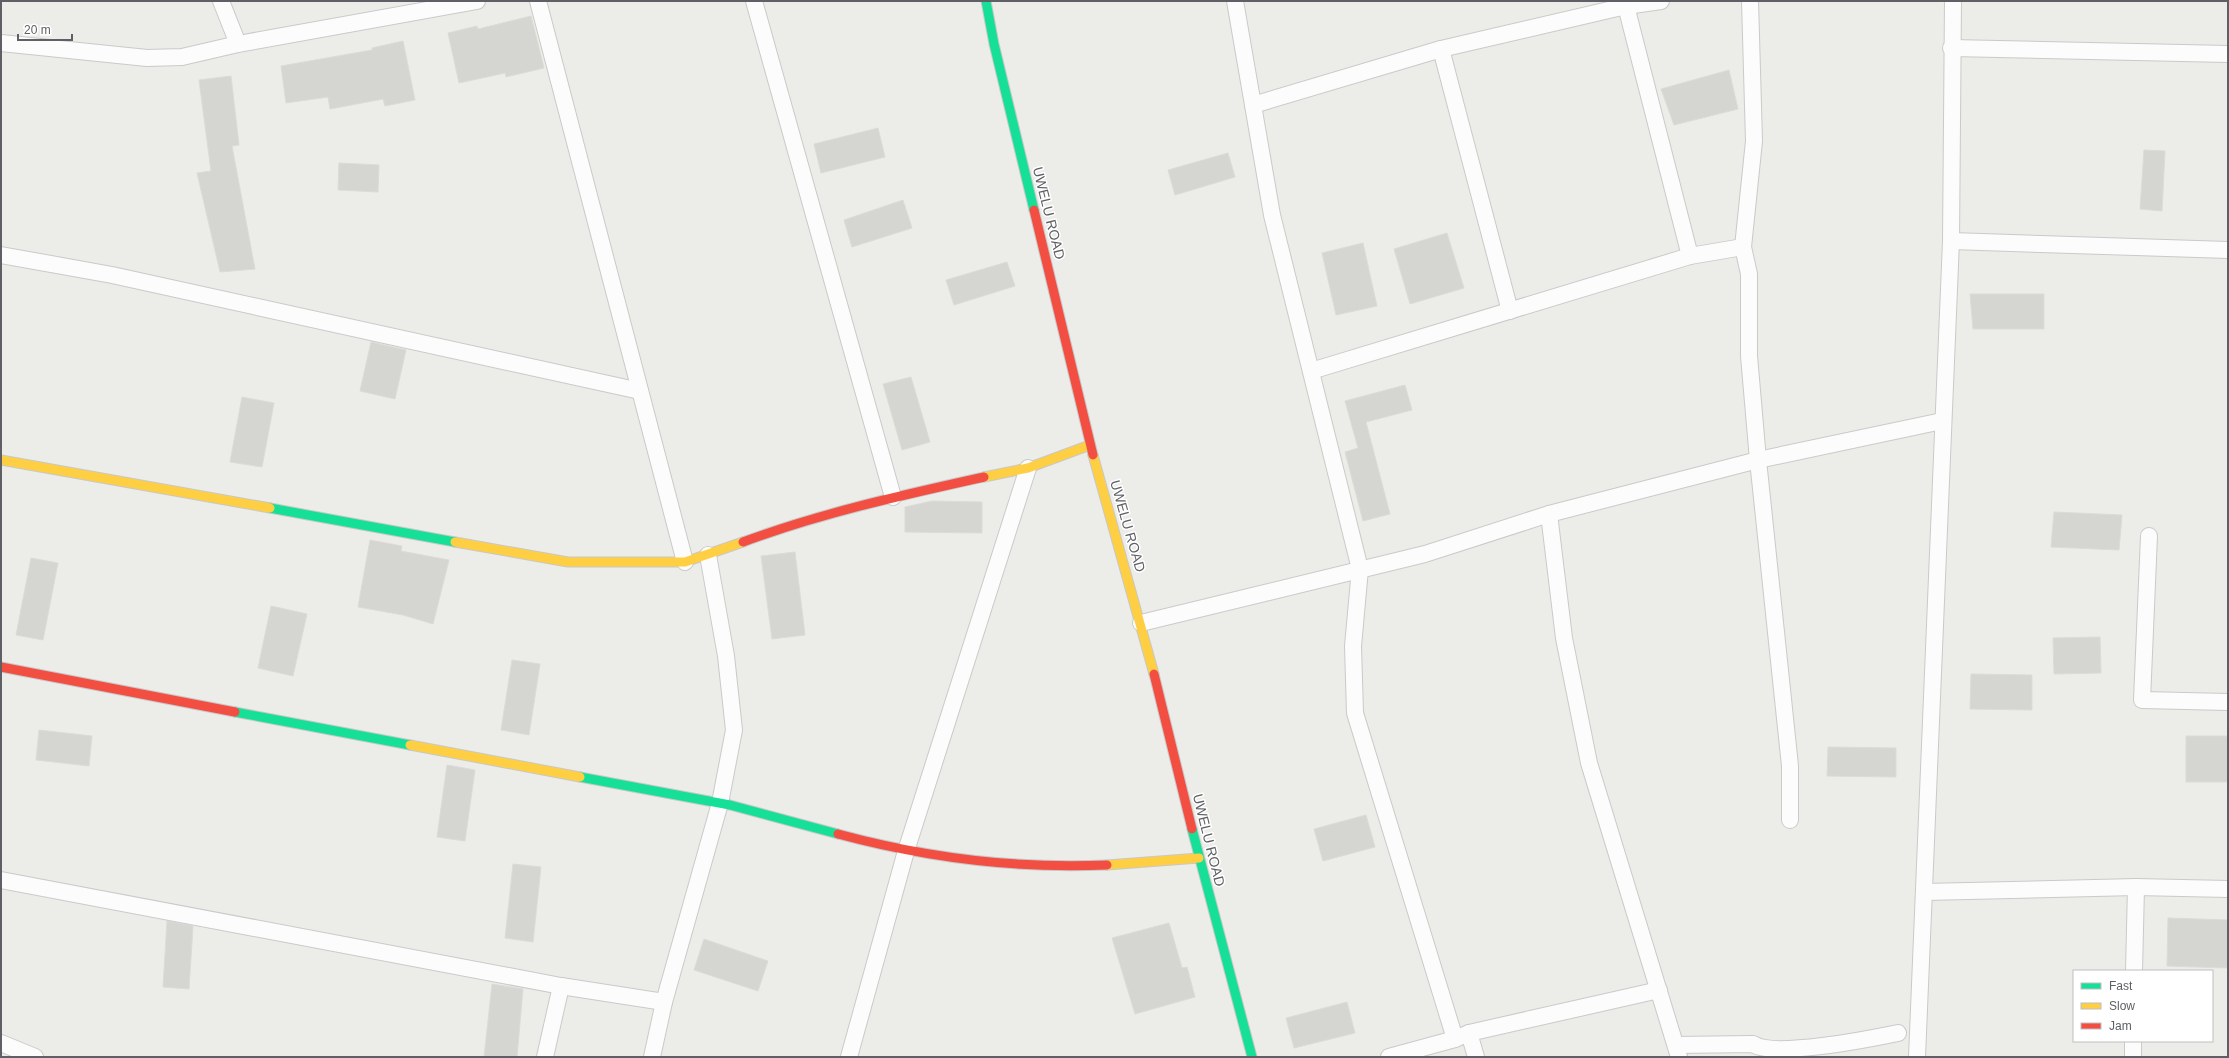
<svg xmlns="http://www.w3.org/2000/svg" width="2229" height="1058" viewBox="0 0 2229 1058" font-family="Arial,sans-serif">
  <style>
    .building { fill: #d5d5d2; stroke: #dcdbd7 }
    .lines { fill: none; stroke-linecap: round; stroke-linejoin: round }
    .street-casing { stroke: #cacac9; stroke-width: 18 }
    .fast-casing { stroke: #c8c8c9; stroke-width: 11 }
    .slow-casing { stroke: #c8c8c9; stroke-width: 11 }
    .jam-casing { stroke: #c8c8c9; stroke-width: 11 }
    .street { stroke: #fcfcfc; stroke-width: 16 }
    .fast { stroke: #16e098; stroke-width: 9 }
    .slow { stroke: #ffcf43; stroke-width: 9 }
    .jam { stroke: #f24e42; stroke-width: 9 }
    .labels { text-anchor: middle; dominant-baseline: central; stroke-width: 3; stroke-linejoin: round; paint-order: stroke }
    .street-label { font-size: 14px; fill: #5e6065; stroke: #fff }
  </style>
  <rect width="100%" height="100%" fill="#ecece8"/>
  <g class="building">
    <path d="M531 16 544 68 506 77 505 73 459 83 448 33 477 26 478 29Z"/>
    <path d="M403 41 415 100 385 106 383 99 330 109 328 97 286 103 281 66 372 50V48Z"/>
    <path d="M1729 70 1738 109 1674 125 1661 89Z"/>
    <path d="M231 76 239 145 232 146 255 269 220 272 197 173 211 171 199 80Z"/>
    <path d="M878 128 885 157 821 173 814 144Z"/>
    <path d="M2144 150 2165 151 2162 211 2140 209Z"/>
    <path d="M1228 153 1235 177 1175 195 1168 170Z"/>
    <path d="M339 163 379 165 378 192 338 190Z"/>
    <path d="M903 200 912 228 852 247 844 220Z"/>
    <path d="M1447 233 1464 288 1410 304 1394 249Z"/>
    <path d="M1363 243 1377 306 1336 315 1322 253Z"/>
    <path d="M1007 262 1015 286 954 305 946 280Z"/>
    <path d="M1970 294H2044V329H1973Z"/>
    <path d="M371 342 406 350 395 399 360 391Z"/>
    <path d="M911 377 930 442 902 450 883 384Z"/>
    <path d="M1405 385 1412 410 1366 422 1390 514 1363 521 1345 452 1358 448 1345 401Z"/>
    <path d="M242 397 274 403 262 467 230 462Z"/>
    <path d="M932 501 982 502V533L905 532V507Z"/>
    <path d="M2054 512 2122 515 2119 550 2051 547Z"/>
    <path d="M370 540 402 546 401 551 449 560 433 624 403 615 358 607Z"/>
    <path d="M795 552 805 635 772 639 761 556Z"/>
    <path d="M31 558 58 563 43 640 16 635Z"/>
    <path d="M271 606 307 614 293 676 258 668Z"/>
    <path d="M2100 637 2101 673 2054 674 2053 638Z"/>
    <path d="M512 660 540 664 529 735 501 730Z"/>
    <path d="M1971 674 2032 675V710L1970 709Z"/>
    <path d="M39 730 92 736 89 766 36 760Z"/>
    <rect x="2186" y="736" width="42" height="46"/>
    <path d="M1828 747 1896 748V777L1827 776Z"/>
    <path d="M447 765 475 770 465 841 437 837Z"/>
    <path d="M1366 815 1375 847 1323 861 1314 829Z"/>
    <path d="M513 864 541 867 533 942 505 938Z"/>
    <path d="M2168 918 2228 920V968L2167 966Z"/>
    <path d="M167 921 193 926 189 989 163 987Z"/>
    <path d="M1169 923 1182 968 1187 967 1195 997 1135 1014 1112 938Z"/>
    <path d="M704 939 768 961 758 991 694 970Z"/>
    <path d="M492 984 523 989 517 1057H484Z"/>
    <path d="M1347 1002 1355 1033 1294 1048 1286 1018Z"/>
  </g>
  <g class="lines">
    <defs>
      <g id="street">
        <path d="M221 1 238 44"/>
        <path d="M538 1 685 562"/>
        <path d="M754 1 893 497"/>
        <path d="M1235 1 1272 215 1360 569 1353 646 1355 713 1455 1039"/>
        <path d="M1750 1 1754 141 1743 247 1749 274V356L1758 460 1790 766V820"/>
        <path d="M1626 6 1690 256"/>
        <path d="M1 43 147 58 182 57 238 44 477 1"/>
        <path d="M1951 48 2228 54"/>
        <path d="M1441 49 1510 311"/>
        <path d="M1253 105 1441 49 1626 6 1661 1"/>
        <path d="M1951 241 2228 250"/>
        <path d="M1 255 112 275 640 391"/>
        <path d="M1311 371 1690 256 1743 247"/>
        <path d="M1549 514 1564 638 1589 763 1679 1057"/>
        <path d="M2149 536 2142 700 2228 702"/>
        <path d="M1141 623 1425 554 1549 514 1758 460 1942 421"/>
        <path d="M1 880 561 986 664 1002"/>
        <path d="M1924 892 2136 887 2228 889"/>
        <path d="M2134 971 2136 887"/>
        <path d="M1469 1033 1476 1057"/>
        <path d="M1 1043 35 1057"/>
        <path d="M1676 1045 1753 1044C1774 1058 1869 1039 1898 1033"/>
        <path d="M545 1057 561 986"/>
        <path d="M652 1057 664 1002 720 803 734 730 726 656 708 555"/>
        <path d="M849 1057 906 851 1028 468"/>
        <path d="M1389 1057 1455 1039 1469 1033 1659 990"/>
        <path d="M1917 1057 1951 241 1953 1"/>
        <path d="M2133 1057V1041"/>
      </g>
      <g id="fast">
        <path d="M986 1 994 44 1034 210"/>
        <path d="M270 508 455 542"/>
        <path d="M235 712 410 745"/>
        <path d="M580 777 730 805 838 834"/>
        <path d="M1192 829 1252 1057"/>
      </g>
      <g id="slow">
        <path d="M1093 455 1154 674"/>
        <path d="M1 460 270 508"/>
        <path d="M984 477 1028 468 1090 445"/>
        <path d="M455 542 568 562H685L743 542"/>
        <path d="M410 745 580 777"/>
        <path d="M1107 865 1199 858"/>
      </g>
      <g id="jam">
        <path d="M1034 210 1093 455"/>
        <path d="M743 542C821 513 903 495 984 477"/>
        <path d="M1 667 235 712"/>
        <path d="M1154 674 1192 829"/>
        <path d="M838 834C927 858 1015 869 1107 865"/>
      </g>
    </defs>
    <use href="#street" class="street-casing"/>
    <use href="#fast" class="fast-casing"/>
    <use href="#slow" class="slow-casing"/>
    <use href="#jam" class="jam-casing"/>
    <use href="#street" class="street"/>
    <use href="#fast" class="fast"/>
    <use href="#slow" class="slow"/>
    <use href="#jam" class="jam"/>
  </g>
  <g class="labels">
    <g class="street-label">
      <text transform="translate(1049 213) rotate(76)">UWELU ROAD</text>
      <text transform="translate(1128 526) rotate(74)">UWELU ROAD</text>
      <text transform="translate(1209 840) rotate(76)">UWELU ROAD</text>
    </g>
  </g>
  <rect width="2229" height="1058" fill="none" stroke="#5e6065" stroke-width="4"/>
  <rect x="2073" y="970" width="140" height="72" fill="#ffffff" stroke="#bfbfc1"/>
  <rect x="2081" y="983" width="20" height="6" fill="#16e098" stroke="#bfbfc1"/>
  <text x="2109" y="990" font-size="12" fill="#5e6065">Fast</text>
  <rect x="2081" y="1003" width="20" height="6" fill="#ffcf43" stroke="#bfbfc1"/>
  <text x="2109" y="1010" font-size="12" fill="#5e6065">Slow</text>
  <rect x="2081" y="1023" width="20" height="6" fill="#f24e42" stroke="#bfbfc1"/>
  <text x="2109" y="1030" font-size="12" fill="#5e6065">Jam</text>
  <path d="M18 34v6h54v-6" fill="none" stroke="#5e6065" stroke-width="2"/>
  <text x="24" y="34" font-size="12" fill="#5e6065" stroke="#ffffff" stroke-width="3" paint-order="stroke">20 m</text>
</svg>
